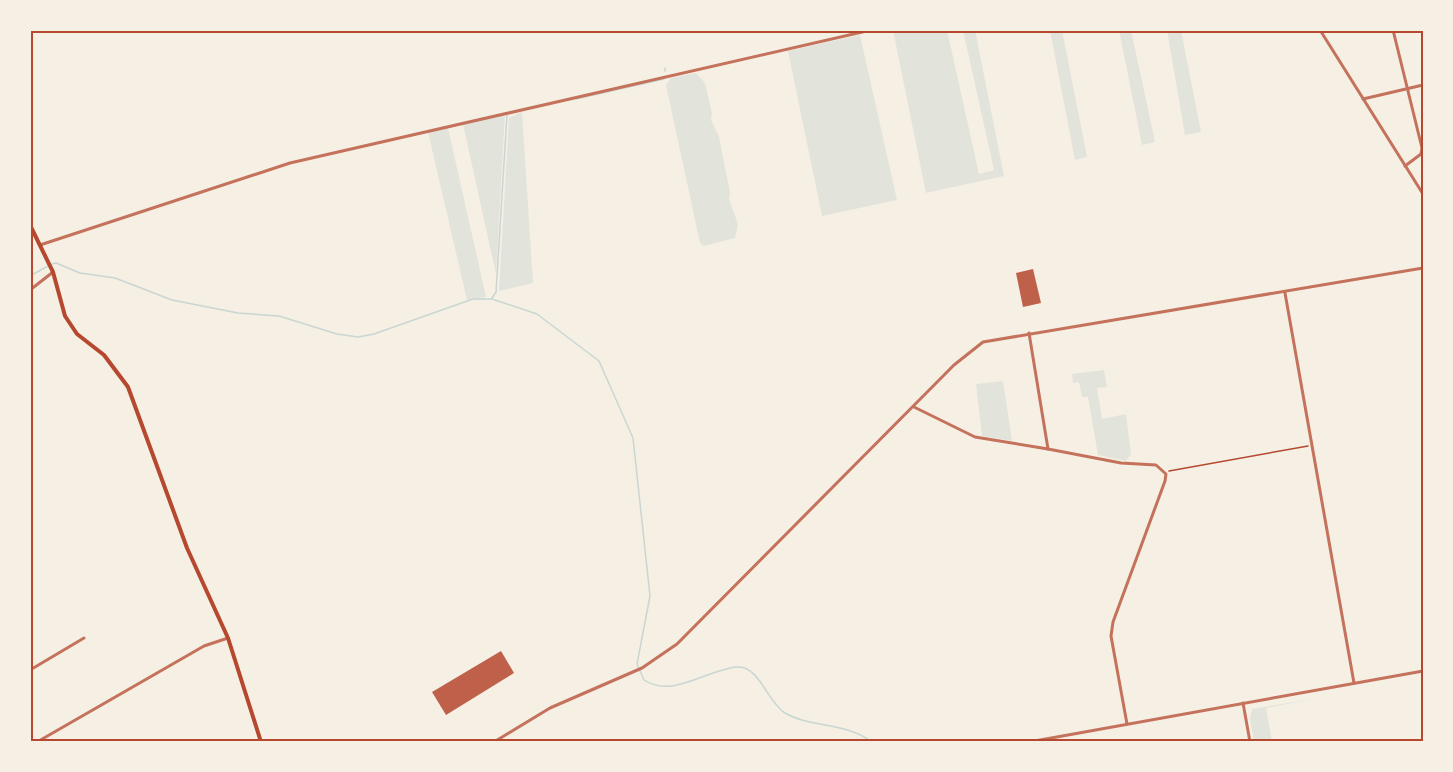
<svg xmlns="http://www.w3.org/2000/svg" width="1453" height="772" viewBox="0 0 1453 772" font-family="'Asap Condensed',sans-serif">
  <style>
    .green { fill: #e2e4dc }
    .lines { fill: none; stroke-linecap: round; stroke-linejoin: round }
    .stream { stroke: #c9d6d2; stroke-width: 1.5 }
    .building { fill: #bf614a }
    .path { stroke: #b5482f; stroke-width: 1.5 }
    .minor { stroke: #c5725c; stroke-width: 3 }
    .secondary { stroke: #b5482f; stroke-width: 4 }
    .neatline { fill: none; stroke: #b5482f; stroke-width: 2 }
  </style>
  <rect width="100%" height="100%" fill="#f6efe4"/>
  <g class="green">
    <path d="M893 30H947L979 174 994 170 963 30H975L1004 176 926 193Z"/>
    <path d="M1050 30H1062L1087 157 1075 160Z"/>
    <path d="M1119 30H1131L1155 142 1142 145Z"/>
    <path d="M1167 30H1181L1201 132 1185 135Z"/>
    <path d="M860 35 897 200 822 216 788 51Z"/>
    <path d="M696 73 705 83 712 113 711 120 719 137 730 192 729 199 738 224 735 238 704 246 700 243 666 85 671 78Z"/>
    <path d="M522 112 533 283 499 291 509 118Z"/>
    <path d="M505 114 496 274 463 124Z"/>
    <path d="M448 128 486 297 467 300 428 132Z"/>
    <path d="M1104 370 1107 387 1097 388 1102 419 1126 414 1131 454 1126 461 1098 455 1088 397H1082L1079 382 1073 383 1072 374Z"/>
    <path d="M1003 381 1012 441 982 436 976 384Z"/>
    <path d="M1318 698 1266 708 1272 742H1254L1250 718 1252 709Z"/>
  </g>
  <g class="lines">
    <g class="stream">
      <path d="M665 71V68"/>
      <path d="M576 99 664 79"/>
      <path d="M52 264 56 263 80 273 115 278 172 300 238 313 279 316 337 334 358 337 374 334 473 299H492L537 314 599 361 633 438 650 596 637 664 644 680C672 699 708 669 737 667 759 665 768 703 785 713 811 728 846 722 872 742"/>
      <path d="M30 276 48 266"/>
      <path d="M492 298 496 292 507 115"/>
    </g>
  </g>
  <g class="building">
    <path d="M1033 269 1041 303 1023 307 1016 273Z"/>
    <path d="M501 651 514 673 446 715 432 692Z"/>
  </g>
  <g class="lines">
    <path class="path" d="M1169 471 1308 446"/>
    <g class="minor">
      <path d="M1320 30 1423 194"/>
      <path d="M1393 30 1422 148 1421 154 1405 166"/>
      <path d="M1363 99 1423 85"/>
      <path d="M40 245 290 163 871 30"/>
      <path d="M30 290 53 272"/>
      <path d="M1285 293 1354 683"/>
      <path d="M914 407 975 437 1048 449 1029 333"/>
      <path d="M1048 449 1121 463 1156 465 1166 474 1165 481 1113 622 1111 636 1127 724"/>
      <path d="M30 670 84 638"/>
      <path d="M1243 703 1250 742"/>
      <path d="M37 742 204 646 228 638"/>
      <path d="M494 742 550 708 642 668 677 644 954 365 983 342 1423 268"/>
      <path d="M1029 742 1423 671"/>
    </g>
    <path class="secondary" d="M30 225 53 272 65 316 77 334 104 355 128 387 187 548 228 638 261 742"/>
  </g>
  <rect width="1453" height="772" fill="none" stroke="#f6efe4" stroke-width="63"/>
  <rect x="32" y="32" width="1390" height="708" class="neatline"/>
</svg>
